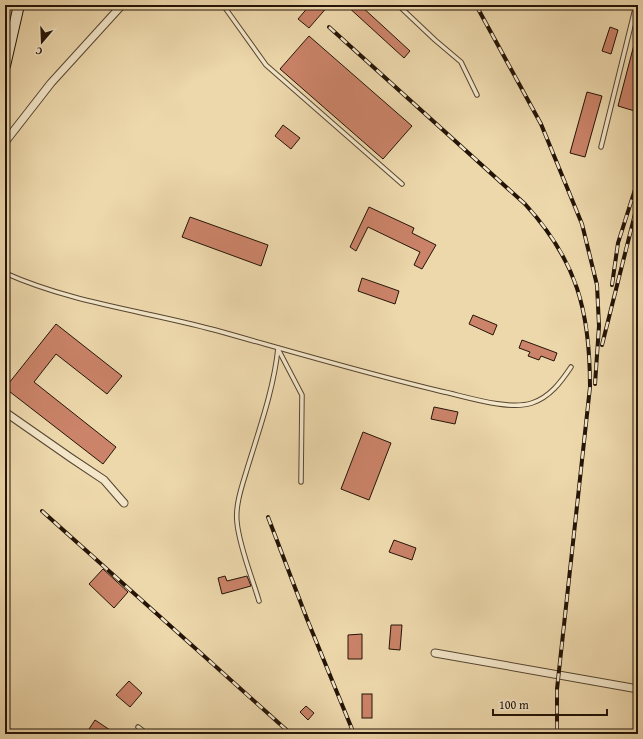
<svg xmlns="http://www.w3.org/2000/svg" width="643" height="739" viewBox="0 0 643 739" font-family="'Gentium Book Plus',serif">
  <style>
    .building { fill: #cb8369; stroke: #241407 }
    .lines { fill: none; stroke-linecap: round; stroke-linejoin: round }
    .service-casing { stroke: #564530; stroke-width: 5.5 }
    .minor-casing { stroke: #564530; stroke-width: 9 }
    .secondary-casing { stroke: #241407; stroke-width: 12 }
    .service { stroke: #f3e6c9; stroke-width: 3.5 }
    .minor { stroke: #f3e6c9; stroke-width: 7 }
    .secondary { stroke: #f3e6c9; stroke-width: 10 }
    .rail-casing { stroke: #241407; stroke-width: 4 }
    .rail { stroke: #f3e6c9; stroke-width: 2.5; stroke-dasharray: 8; stroke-linecap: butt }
  </style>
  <rect width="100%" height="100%" fill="#edd8ac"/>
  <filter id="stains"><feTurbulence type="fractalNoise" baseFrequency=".005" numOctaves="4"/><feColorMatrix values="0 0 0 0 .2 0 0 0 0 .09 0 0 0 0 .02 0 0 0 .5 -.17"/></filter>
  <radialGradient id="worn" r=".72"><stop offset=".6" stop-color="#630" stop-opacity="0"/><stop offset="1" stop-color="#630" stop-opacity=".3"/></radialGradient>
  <g class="building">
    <path d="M310 5H329L309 28 298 19Z"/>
    <path d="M346 5H360L410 51 404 58Z"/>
    <path d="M610 27 618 30 611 54 602 51Z"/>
    <path d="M309 36 412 126 383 159 280 69Z"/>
    <path d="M636 37H638V112L618 106Z"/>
    <path d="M587 92 602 96 585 157 570 153Z"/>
    <path d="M283 125 300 138 291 149 275 136Z"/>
    <path d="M369 207 414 228 412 233 436 245 422 269 414 265 420 252 368 227 356 251 350 247Z"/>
    <path d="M190 217 268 245 261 266 182 237Z"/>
    <path d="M362 278 399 291 395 304 358 291Z"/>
    <path d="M473 315 497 325 493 335 469 324Z"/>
    <path d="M56 324 122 376 107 394 56 354 34 382 116 447 103 464 5 388Z"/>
    <path d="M522 340 557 353 554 361 541 356 539 360 528 356 530 352 519 348Z"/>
    <path d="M434 407 458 412 455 424 431 419Z"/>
    <path d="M363 432 391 443 369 500 341 489Z"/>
    <path d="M394 540 416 548 412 560 389 552Z"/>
    <path d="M103 569 128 592 114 608 89 584Z"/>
    <path d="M225 576 227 581 247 576 251 586 222 594 218 578Z"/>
    <path d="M391 625H402L400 650 389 649Z"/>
    <path d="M362 634V659H348V635Z"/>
    <path d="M129 681 142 693 130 707 116 695Z"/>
    <rect x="362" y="694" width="10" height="24"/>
    <path d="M306 706 314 713 308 720 300 712Z"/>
    <path d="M95 720 116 734H97L89 729Z"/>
  </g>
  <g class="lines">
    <defs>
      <g id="service">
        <path d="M223 5 266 65 402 184"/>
        <path d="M398 5 435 40 461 62 477 95"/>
        <path d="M601 147 636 5"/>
        <path d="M5 273C72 303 145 311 215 330 290 351 364 373 440 391 464 396 508 411 532 403 550 397 561 382 571 367"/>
        <path d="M278 349 302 395 301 482"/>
        <path d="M259 601C252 577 239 546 237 522 235 504 243 483 248 466 260 427 274 388 278 348"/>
        <path d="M138 727 147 734"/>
      </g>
      <g id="minor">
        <path d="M5 142 51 83 122 5"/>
        <path d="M5 412 71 458 104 480 124 503"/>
        <path d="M435 653 638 689"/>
      </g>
      <path id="secondary" d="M5 66 19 5"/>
    </defs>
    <use href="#service" class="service-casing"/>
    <use href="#minor" class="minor-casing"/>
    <use href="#secondary" class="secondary-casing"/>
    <use href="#service" class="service"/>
    <use href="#minor" class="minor"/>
    <use href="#secondary" class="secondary"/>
    <defs>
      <g id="rail">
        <path d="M476 5 541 124 582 224 597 285 599 326 595 384"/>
        <path d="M329 27 525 204C577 261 590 311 590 387L557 689V734"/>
        <path d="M612 285 618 243 638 180"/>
        <path d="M602 345 638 202"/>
        <path d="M42 511 291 734"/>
        <path d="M268 517 307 619 354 734"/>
      </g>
    </defs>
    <use href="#rail" class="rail-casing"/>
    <use href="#rail" class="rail"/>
  </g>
  <rect width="643" height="739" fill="none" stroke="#edd8ac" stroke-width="20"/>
  <rect x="6" y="6" width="631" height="727" fill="none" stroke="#241407" stroke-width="2"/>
  <rect x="10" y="10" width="623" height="719" fill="none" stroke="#241407"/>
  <g transform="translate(42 42) rotate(199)" stroke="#f3e6c9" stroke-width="3" paint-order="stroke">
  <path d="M0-3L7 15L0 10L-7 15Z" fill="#241407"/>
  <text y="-6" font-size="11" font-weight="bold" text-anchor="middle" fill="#241407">С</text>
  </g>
  <path d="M493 709v6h114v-6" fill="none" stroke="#241407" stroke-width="2"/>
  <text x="499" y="709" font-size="12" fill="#241407" stroke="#f3e6c9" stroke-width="3" paint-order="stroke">100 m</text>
  <rect width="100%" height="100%" filter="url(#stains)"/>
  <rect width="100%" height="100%" fill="url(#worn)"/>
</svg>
